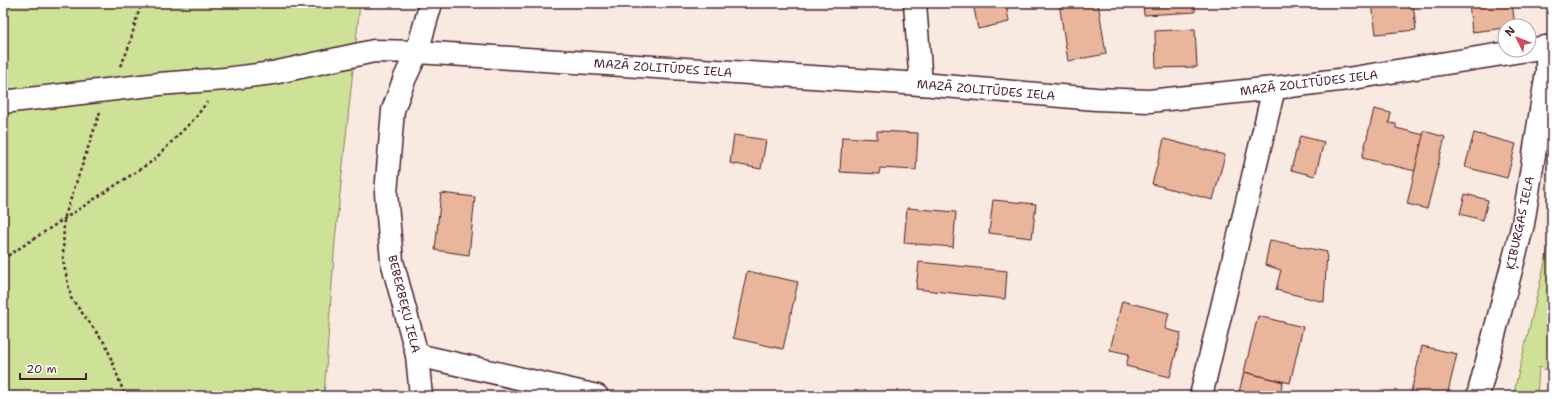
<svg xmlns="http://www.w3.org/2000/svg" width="1555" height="399" viewBox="0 0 1555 399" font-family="'Shantell Sans',sans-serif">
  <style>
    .green { fill: #cde297; stroke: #8c8061 }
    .building { fill: #e9b69b; stroke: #4a1f2b }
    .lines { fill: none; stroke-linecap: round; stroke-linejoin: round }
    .minor-casing { stroke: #4a1f2b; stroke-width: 25 }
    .path { stroke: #4a1f2b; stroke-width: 2.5; stroke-dasharray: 3 3; stroke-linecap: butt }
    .minor { stroke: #fff; stroke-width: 22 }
    .labels { text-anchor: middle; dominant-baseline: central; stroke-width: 3; stroke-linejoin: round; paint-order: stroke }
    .street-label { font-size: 12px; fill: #4a1f2b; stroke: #fff }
  </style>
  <rect width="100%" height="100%" fill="#f8e9e1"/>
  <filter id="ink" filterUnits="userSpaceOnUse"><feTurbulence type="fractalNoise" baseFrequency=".025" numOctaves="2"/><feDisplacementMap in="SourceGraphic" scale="8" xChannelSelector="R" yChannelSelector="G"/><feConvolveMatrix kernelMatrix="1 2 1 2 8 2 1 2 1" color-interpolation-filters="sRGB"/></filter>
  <g filter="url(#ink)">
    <g class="green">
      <path d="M3 3H360L335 241 324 396H3Z"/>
      <path d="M1552 233V372L1539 367 1537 396H1513Z"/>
    </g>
    <g class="building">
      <path d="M973 3H1006L1009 22 978 29Z"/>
      <path d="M1059 3H1098L1106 54 1068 61Z"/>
      <path d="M1143 3H1195V12L1144 15Z"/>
      <path d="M1372 3H1413L1416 30 1376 34Z"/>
      <path d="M1469 3H1512L1515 26H1505V28L1472 32Z"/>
      <path d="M1195 29 1197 67 1156 68 1155 31Z"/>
      <path d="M1374 109 1391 113 1389 123 1396 124V128L1424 135 1415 171 1362 158Z"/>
      <path d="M877 131 918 133 916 170 880 168 879 174 840 172 842 137 877 139Z"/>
      <path d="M1424 131 1445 137 1427 209 1407 204Z"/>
      <path d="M1474 133 1516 144 1507 178 1465 167Z"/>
      <path d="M734 135 766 140 761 169 730 163Z"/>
      <path d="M1300 136 1324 142 1315 176 1291 170Z"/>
      <path d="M1164 139 1225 155 1213 200 1152 184Z"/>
      <path d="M441 193 475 197 469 255 435 250Z"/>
      <path d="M1465 194 1488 200 1483 220 1460 214Z"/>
      <path d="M993 200 1036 204 1032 238 989 233Z"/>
      <path d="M907 208 956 212 953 247 904 243Z"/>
      <path d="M1270 240 1327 252 1324 302 1276 290 1281 270 1265 265Z"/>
      <path d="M919 262 1007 271 1005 299 916 289Z"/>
      <path d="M747 271 798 282 783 349 733 338Z"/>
      <path d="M1122 301 1169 313 1165 329 1181 333 1170 377 1126 366 1129 354 1110 350Z"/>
      <path d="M1258 316 1303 327 1290 383 1244 372Z"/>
      <path d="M1422 346 1457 354 1447 396H1410Z"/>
      <path d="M1244 372 1283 382 1279 396H1238Z"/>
    </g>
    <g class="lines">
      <defs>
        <g id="minor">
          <path d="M915 3 921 84"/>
          <path d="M3 102 159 84 225 79 273 73 374 51 417 52 921 84 1096 99 1149 101 1274 88 1347 79 1552 46"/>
          <path d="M417 355 597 396"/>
          <path d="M421 396 417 355 392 261 386 193 393 110 404 80 417 52 431 3"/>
          <path d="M1201 396 1274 88"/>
          <path d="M1478 396 1523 224 1547 72V47"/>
        </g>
      </defs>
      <use href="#minor" class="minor-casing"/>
      <g class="path">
        <path d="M120 66C132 46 133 24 142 3"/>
        <path d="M100 112 64 219 63 260 71 298 106 345 125 396"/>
        <path d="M3 259 154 160 196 117 207 102"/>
      </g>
      <use href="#minor" class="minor"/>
    </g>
  </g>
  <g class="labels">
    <g class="street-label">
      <text transform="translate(663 68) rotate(4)">MAZĀ ZOLITŪDES IELA</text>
      <text transform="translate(1309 83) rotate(-7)">MAZĀ ZOLITŪDES IELA</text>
      <text transform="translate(986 90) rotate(5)">MAZĀ ZOLITŪDES IELA</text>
      <text transform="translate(1520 223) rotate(-78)">ĶIBURGAS IELA</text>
      <text transform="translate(404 304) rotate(76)">BEBERBEĶU IELA</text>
    </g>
  </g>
  <rect width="1555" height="399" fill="none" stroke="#fff" stroke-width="16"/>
  <rect x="8" y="8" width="1539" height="383" fill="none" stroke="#4a1f2b" stroke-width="1.5" filter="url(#ink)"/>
  <g transform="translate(1517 38) rotate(313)"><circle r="19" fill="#ffffff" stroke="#b7a5aa"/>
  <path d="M0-3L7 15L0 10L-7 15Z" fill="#d1495b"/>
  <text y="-6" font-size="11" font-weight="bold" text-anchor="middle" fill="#4a1f2b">N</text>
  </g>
  <path d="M20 373v6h66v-6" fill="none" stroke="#4a1f2b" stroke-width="2"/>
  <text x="26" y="373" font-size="12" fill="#4a1f2b" stroke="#ffffff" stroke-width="3" paint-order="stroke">20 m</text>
</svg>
